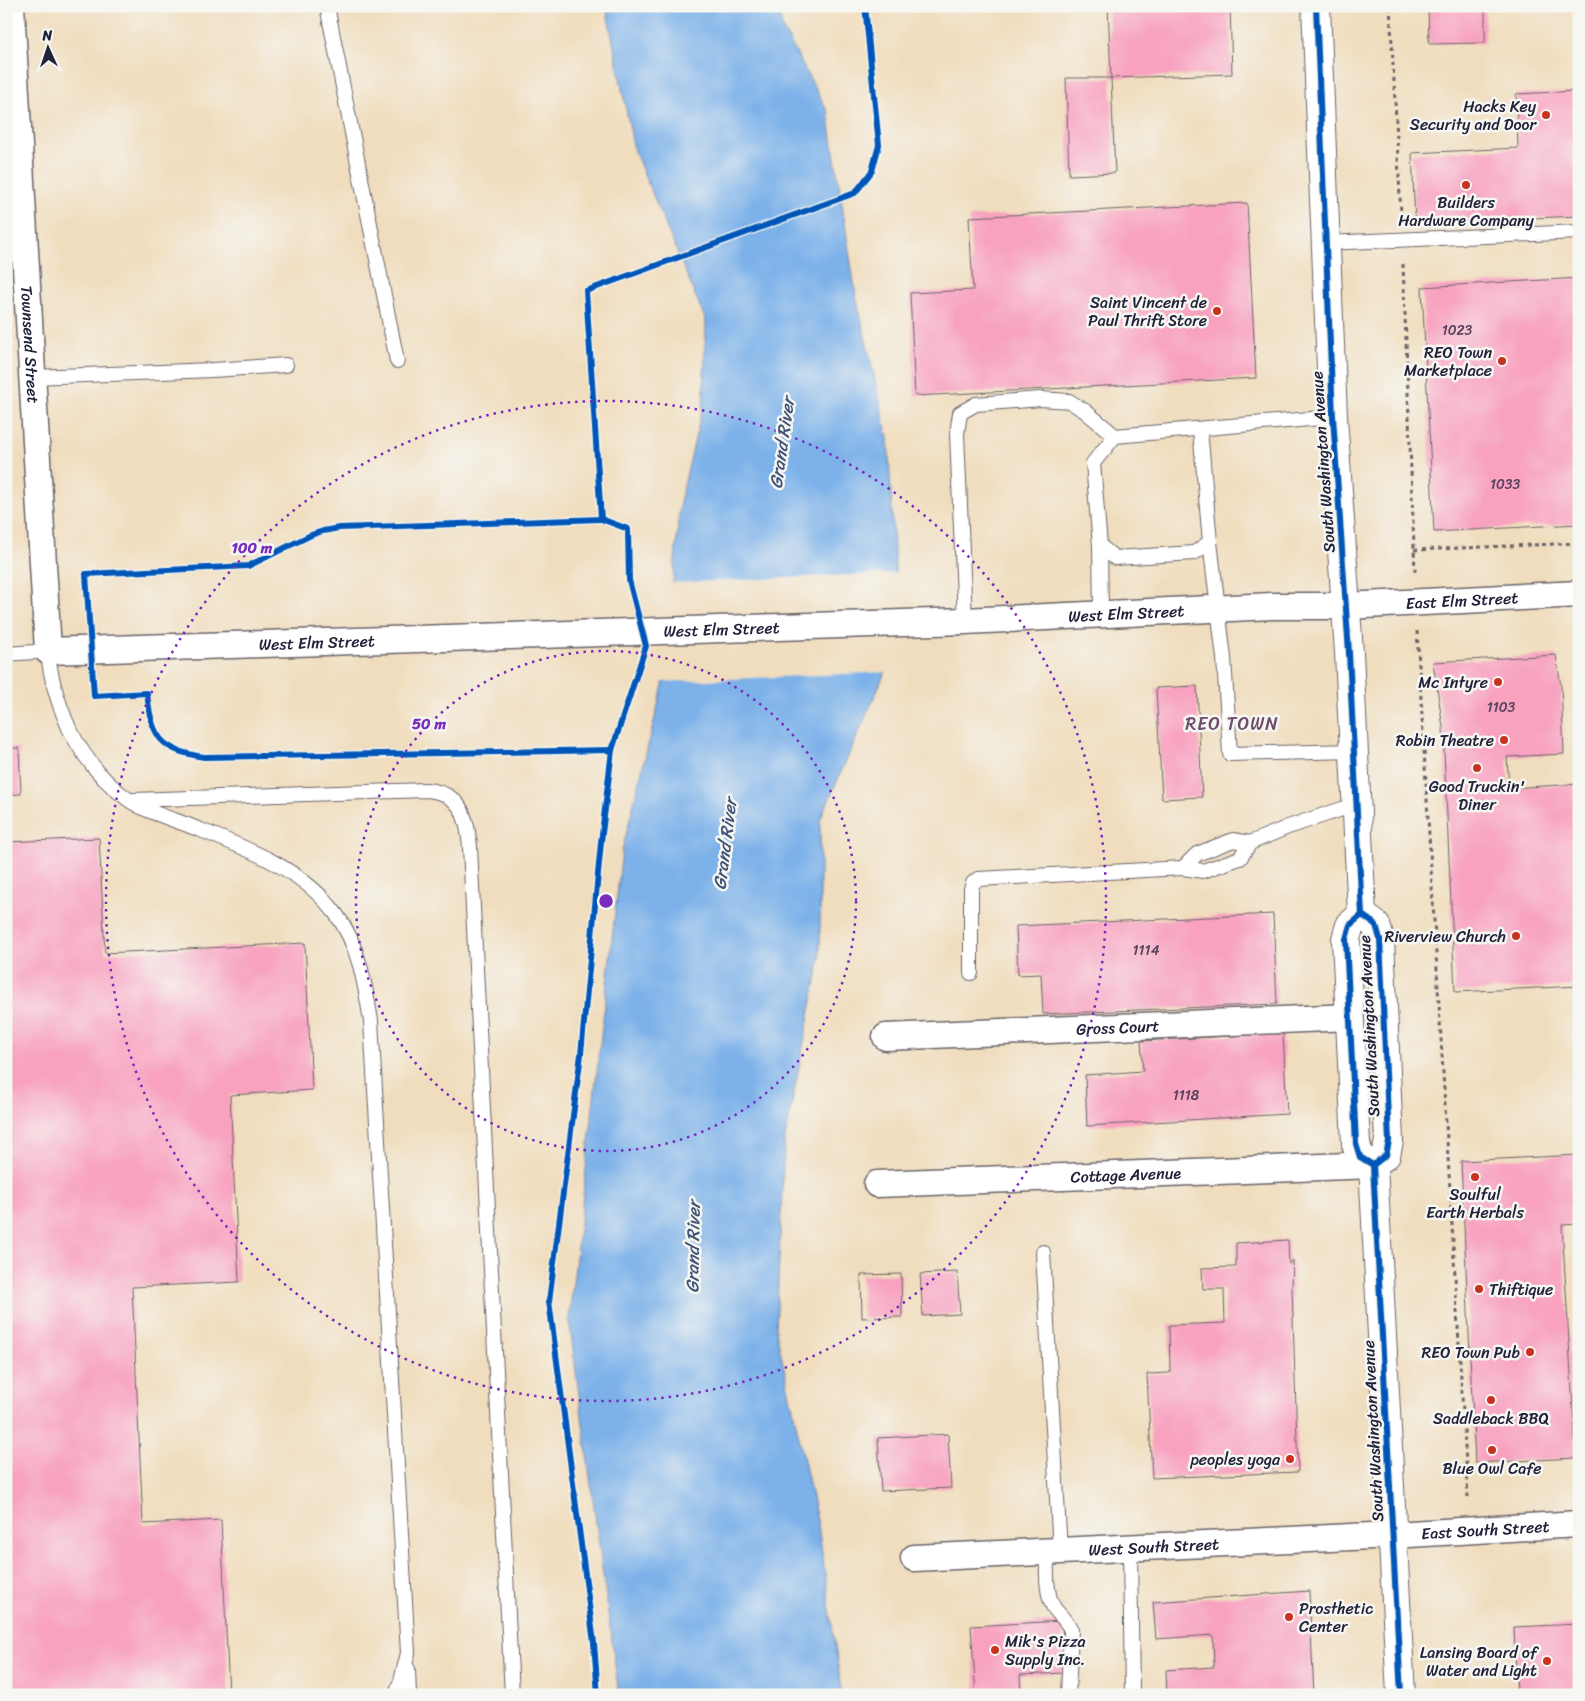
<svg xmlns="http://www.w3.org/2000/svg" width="1585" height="1701" viewBox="0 0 1585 1701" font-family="Sriracha,sans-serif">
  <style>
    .water { fill: #7bb1e9; stroke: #4e6a92 }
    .pier { fill: #f0ddbd }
    .building { fill: #f8a2c0 }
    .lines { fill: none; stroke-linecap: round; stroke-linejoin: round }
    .service-casing { stroke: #6a6368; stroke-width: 16 }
    .minor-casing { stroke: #6a6368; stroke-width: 29 }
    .tertiary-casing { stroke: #6a6368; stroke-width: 30 }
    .path { stroke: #6a6368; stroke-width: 3; stroke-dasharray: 4 4; stroke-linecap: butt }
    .service { stroke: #fff; stroke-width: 14 }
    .minor { stroke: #fff; stroke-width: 26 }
    .tertiary { stroke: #fff; stroke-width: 28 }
    .cycleway-casing { stroke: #f6f6f2; stroke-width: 9 }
    .cycleway { stroke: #0057b8; stroke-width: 6 }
    .ring { fill: none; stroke: #7b2cbf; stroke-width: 2.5; stroke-dasharray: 2.5 5 }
    .poi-dot { fill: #c8321e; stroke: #f6f6f2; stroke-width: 2 }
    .labels { text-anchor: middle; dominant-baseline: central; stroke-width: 5; stroke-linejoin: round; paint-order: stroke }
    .number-label { font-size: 14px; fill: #58425c }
    .poi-label { font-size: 16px; fill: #22223b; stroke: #f6f6f2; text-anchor: end }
    .street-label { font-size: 16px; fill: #22223b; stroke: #f6f6f2 }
    .water-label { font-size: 18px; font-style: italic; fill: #415478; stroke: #f6f6f2 }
    .neighbourhood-label { font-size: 18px; letter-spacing: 1px; fill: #6d4f6a; stroke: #f6f6f2 }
    .centre { fill: #7b2cbf; stroke: #f6f6f2; stroke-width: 2.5 }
    .ring-label { font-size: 15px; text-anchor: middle; font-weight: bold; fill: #7b2cbf; stroke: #f6f6f2; stroke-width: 5; stroke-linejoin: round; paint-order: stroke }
  </style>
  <rect width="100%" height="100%" fill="#f6f6f2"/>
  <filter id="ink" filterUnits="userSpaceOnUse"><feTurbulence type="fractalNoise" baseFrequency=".02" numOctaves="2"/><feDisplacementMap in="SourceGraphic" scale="10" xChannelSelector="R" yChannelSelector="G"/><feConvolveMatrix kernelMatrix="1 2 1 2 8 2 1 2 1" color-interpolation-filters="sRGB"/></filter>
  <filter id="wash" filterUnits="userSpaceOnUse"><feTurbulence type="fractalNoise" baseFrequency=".0096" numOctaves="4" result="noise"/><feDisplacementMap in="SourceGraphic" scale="20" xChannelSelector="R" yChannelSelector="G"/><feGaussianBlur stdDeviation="1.12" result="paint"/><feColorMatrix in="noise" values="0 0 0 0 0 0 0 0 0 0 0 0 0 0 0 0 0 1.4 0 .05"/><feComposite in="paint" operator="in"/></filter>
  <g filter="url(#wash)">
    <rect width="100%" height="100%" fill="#f0ddbd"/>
    <path class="water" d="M606 6H778L782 27 828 112 856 296 888 438 899 641 820 820V960L784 1144 776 1331 818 1525 842 1695H619L569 1319 622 851 665 677 680 502 703 406 706 321 634 150Z"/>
    <path class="pier" d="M898 573 901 641 888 672 661 682 670 583Z"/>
    <g id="blocks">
      <g class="building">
        <path d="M1108 6H1230L1232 74 1111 78Z"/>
        <path d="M1428 6H1485V43L1429 44Z"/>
        <path d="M1066 78H1111L1115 173 1069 175Z"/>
        <path d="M1579 91V216L1415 223 1412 153 1518 148 1516 94Z"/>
        <path d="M1247 203 1256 378 915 396 910 293 973 290 969 217Z"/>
        <path d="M1579 278V524L1434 532 1422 287Z"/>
        <path d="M1556 655 1561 686 1564 754 1507 757 1509 788 1579 784V986L1455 992 1443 727 1433 662Z"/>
        <path d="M1197 686 1202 797 1162 799 1156 688Z"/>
        <path d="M6 748H19L21 794 6 795Z"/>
        <path d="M99 838 105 953 305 943 312 1090 230 1095 239 1282 132 1287 143 1524 221 1520 229 1695H6V842Z"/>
        <path d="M1273 914 1277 1004 1043 1014 1041 974 1018 975 1016 926Z"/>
        <path d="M1283 1033 1287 1114 1087 1126 1085 1075 1143 1071 1141 1041Z"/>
        <path d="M1579 1155V1224L1562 1225 1576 1458 1475 1463 1461 1161Z"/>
        <path d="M1288 1240 1289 1264 1293 1260 1292 1287 1298 1472 1152 1478 1147 1374 1170 1373 1169 1325 1225 1323 1224 1289H1203L1202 1268 1236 1267V1243Z"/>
        <path d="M957 1272 960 1314 923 1316 920 1274Z"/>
        <path d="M901 1274 902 1317 862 1318 861 1275Z"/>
        <path d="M948 1434 951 1488 881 1491 878 1438Z"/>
        <path d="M1309 1591 1314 1695H1167L1166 1670 1214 1667 1213 1635 1156 1639 1153 1602Z"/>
        <path d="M1062 1621 1064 1673 1020 1675 1021 1695H976L971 1626Z"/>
        <path d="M1579 1624V1695H1517L1514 1627Z"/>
      </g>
    </g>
  </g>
  <g filter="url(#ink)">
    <use href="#blocks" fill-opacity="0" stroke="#6a6368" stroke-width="1"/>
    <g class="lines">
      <defs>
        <g id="service">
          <path d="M327 6 397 361"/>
          <path d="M1325 243 1579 232"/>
          <path d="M33 377 213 370 286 365"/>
          <path d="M1200 429 1210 542 1194 553 1115 558 1100 546 1093 463 1115 436 1333 417"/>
          <path d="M1210 542 1224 658 1230 754 1355 751"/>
          <path d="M1100 546 1101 614"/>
          <path d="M965 621 957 434 960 413 976 404 1041 399 1069 401 1085 411 1115 436"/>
          <path d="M6 654 48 651C50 679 58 703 69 728 83 756 103 782 129 800 145 811 166 817 185 824 238 845 301 866 336 914 359 945 365 984 371 1021L408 1653 401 1681 396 1695"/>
          <path d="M133 800 426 790C461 793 467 815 470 847L512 1695"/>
          <path d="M1250 843 1233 840 1197 854 1183 868 1203 871 1240 858 1250 843 1288 827 1357 804"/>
          <path d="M971 973V889L973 883 978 879 1183 868"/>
          <path d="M1043 1252 1060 1551"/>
          <path d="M1130 1548 1132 1695"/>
          <path d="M1047 1552C1047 1570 1045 1592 1054 1608 1060 1616 1067 1621 1071 1630L1068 1695"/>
          <path d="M408 1669 409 1695"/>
        </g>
        <g id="minor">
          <path id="s1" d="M11 6 48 651 965 621 1272 606H1346L1579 594"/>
          <path id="s2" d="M886 1037 1350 1017"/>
          <path id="s3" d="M877 1184 1373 1165"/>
          <path id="s4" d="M914 1558 1392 1535 1579 1524"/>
        </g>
        <g id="tertiary">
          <path d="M1316 6 1333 417 1349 653 1362 915"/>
          <path d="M1362 915 1376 925 1380 939 1389 1141 1386 1155 1373 1165 1360 1157 1356 1144 1346 939 1350 925Z"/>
          <path d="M1373 1165 1401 1695"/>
        </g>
      </defs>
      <use href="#service" class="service-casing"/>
      <use href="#minor" class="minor-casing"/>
      <use href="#tertiary" class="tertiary-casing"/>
      <g class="path">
        <path d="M1390 6 1401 215"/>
        <path d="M1403 264 1415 573"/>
        <path d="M1414 550 1579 543"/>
        <path d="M1417 631 1468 1497"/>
      </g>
      <use href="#service" class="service"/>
      <use href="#minor" class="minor"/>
      <use href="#tertiary" class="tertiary"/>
      <defs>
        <g id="cycleway">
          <path d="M1316 6 1333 417 1349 653 1362 915"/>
          <path d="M601 519 339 528 323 531 311 535 248 566 86 574 94 696 147 693C152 737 159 750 204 757L612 750"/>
          <path d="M1362 915 1376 925 1380 939 1389 1141 1386 1155 1373 1165 1360 1157 1356 1144 1346 939 1350 925Z"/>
          <path d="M1373 1165 1401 1695"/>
          <path d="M598 1695 594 1643 549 1301 581 1054 601 842 612 750 646 646 629 580 628 529 601 519 586 291 855 193 872 171 879 145 865 6"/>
        </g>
      </defs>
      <use href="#cycleway" class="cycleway-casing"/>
      <use href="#cycleway" class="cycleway"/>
    </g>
  </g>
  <g class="ring">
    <circle cx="606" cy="901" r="250"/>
    <circle cx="606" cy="901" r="500"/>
  </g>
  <g class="poi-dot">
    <circle cx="1546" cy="115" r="5"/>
    <circle cx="1466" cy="185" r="5"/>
    <circle cx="1217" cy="311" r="5"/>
    <circle cx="1502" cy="361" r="5"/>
    <circle cx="1498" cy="682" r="5"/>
    <circle cx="1504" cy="740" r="5"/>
    <circle cx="1477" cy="768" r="5"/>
    <circle cx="1516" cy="936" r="5"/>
    <circle cx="1475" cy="1177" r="5"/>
    <circle cx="1479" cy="1289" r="5"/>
    <circle cx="1530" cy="1352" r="5"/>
    <circle cx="1491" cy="1400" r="5"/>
    <circle cx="1492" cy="1450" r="5"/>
    <circle cx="1290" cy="1459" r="5"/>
    <circle cx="1289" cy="1617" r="5"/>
    <circle cx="995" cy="1650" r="5"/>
    <circle cx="1547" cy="1661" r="5"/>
  </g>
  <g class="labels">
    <g class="number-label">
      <text x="1457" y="330">1023</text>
      <text x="1505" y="484">1033</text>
      <text x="1501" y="707">1103</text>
      <text x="1146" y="950">1114</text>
      <text x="1186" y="1095">1118</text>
    </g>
    <g class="poi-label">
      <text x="1536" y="106">Hacks Key<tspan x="1536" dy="18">Security and Door</tspan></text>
      <text x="1466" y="202" text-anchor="middle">Builders<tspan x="1466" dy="18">Hardware Company</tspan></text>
      <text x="1207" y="302">Saint Vincent de<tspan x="1207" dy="18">Paul Thrift Store</tspan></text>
      <text x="1492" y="352">REO Town<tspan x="1492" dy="18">Marketplace</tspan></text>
      <text x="1488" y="682">Mc Intyre</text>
      <text x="1494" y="740">Robin Theatre</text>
      <text x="1477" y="786" text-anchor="middle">Good Truckin'<tspan x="1477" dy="18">Diner</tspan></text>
      <text x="1506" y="936">Riverview Church</text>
      <text x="1475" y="1194" text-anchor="middle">Soulful<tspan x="1475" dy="18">Earth Herbals</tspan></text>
      <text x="1489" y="1289" text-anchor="start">Thiftique</text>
      <text x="1520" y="1352">REO Town Pub</text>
      <text x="1491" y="1418" text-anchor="middle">Saddleback BBQ</text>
      <text x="1280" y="1459">peoples yoga</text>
      <text x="1492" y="1468" text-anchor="middle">Blue Owl Cafe</text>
      <text x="1299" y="1608" text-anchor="start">Prosthetic<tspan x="1299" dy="18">Center</tspan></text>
      <text x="1005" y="1641" text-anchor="start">Mik's Pizza<tspan x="1005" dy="18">Supply Inc.</tspan></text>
      <text x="1537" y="1652">Lansing Board of<tspan x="1537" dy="18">Water and Light</tspan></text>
    </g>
    <g class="street-label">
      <text stroke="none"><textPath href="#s1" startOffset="339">Townsend Street</textPath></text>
      <text transform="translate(1323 462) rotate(-94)">South Washington Avenue</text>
      <text stroke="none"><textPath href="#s1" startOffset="2061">East Elm Street</textPath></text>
      <text stroke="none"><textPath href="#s1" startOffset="1725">West Elm Street</textPath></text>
      <text stroke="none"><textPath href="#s1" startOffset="1320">West Elm Street</textPath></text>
      <text stroke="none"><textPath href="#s1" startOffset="915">West Elm Street</textPath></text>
      <text transform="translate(1369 1026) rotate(-93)">South Washington Avenue</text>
      <text stroke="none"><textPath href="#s2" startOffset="232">Gross Court</textPath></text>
      <text stroke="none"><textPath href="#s3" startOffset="249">Cottage Avenue</textPath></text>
      <text transform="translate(1373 1431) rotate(-93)">South Washington Avenue</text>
      <text stroke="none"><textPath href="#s4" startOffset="572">East South Street</textPath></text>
      <text stroke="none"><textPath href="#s4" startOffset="240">West South Street</textPath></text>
    </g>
    <g class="water-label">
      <text transform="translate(782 443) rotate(-82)">Grand River</text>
      <text transform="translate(725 844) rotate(-83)">Grand River</text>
      <text transform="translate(693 1247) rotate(-89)">Grand River</text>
    </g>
    <g class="neighbourhood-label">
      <text x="1232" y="724">REO TOWN</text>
    </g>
  </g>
  <circle cx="606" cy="901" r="8" class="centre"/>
  <g class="ring-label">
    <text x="252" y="553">100 m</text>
    <text x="429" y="729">50 m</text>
  </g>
  <rect width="1585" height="1701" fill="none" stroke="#f6f6f2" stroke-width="25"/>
  <g transform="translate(48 48) rotate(357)" stroke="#f6f6f2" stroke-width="4" paint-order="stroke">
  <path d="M0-4L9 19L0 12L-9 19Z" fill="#22223b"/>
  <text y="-8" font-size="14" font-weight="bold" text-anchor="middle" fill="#22223b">N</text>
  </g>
</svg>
